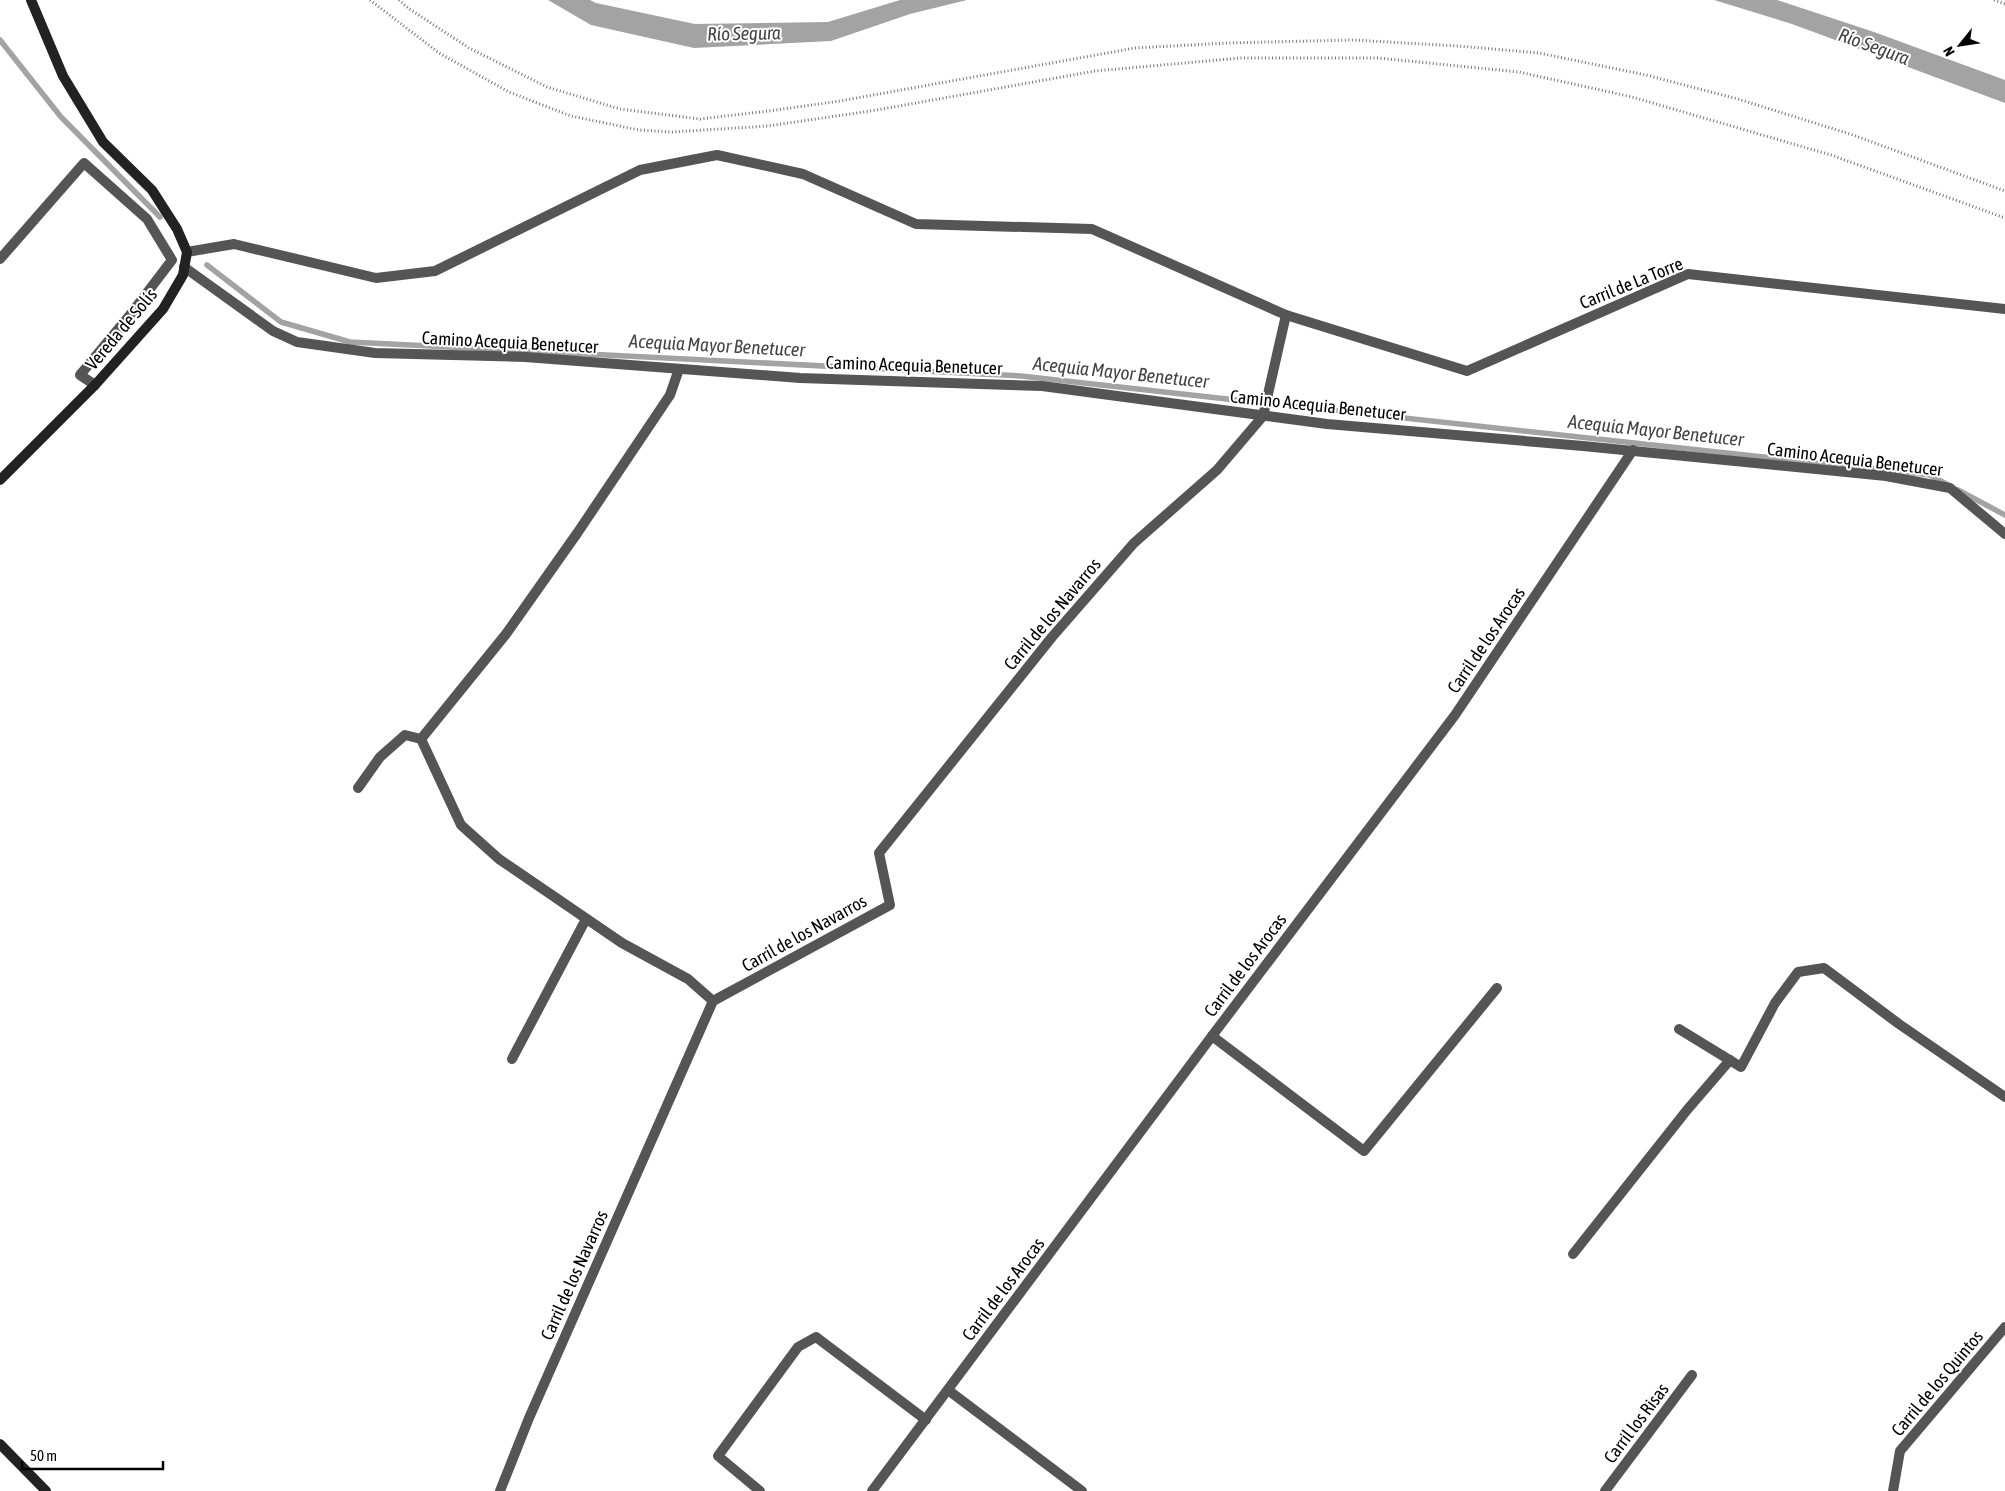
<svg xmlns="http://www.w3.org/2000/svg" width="2005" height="1491" viewBox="0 0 2005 1491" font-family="'Asap Condensed',sans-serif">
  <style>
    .water { fill: #a3a3a3 }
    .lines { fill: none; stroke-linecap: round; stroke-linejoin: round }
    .stream { stroke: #a3a3a3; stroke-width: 5.5 }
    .path { stroke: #777; stroke-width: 3; stroke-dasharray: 1 2.5; stroke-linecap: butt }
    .street { stroke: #555; stroke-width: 10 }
    .secondary { stroke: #222; stroke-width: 10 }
    .labels { text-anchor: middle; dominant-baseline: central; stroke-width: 4; stroke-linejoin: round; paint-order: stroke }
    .street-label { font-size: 18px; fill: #000; stroke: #fff }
    .water-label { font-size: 19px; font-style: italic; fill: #444; stroke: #fff }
  </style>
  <rect width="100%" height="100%" fill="#fff"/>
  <g class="water">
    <path d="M548 0H590L596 3 695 24 828 22 900 0H967L910 14 831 41 694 48 591 25Z"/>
    <path d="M1714 0H1777L1874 32 2005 80V103L1792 24Z"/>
  </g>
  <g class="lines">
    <g class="stream">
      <path d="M0 40 61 117 160 217"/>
      <path d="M207 265 281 322 350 342 1021 376 1245 401"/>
      <path d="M1294 406 1930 475 1948 485"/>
      <path d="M1958 490 2005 515"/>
    </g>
    <g class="path">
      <path d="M370 0 439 53 509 92 571 116 639 130 672 132 768 126 877 110 1095 71 1241 58H1378L1519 72 1632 97 1831 155 2005 218"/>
      <path d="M399 0 408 8 469 48 547 87 620 109 700 119 769 111 840 101 1135 48 1227 43 1353 40 1458 46 1539 53 1646 75 1738 99 1853 135 2005 191"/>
      <path d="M1994 0 2005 4"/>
    </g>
    <g class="street">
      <path d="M187 252 234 244 376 278 435 271 640 170 717 155 803 174 916 224 1092 229 1286 315 1467 371 1688 274 2005 309"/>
      <path d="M0 259 84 163 147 219 172 260 130 315 80 375 95 385"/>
      <path d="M184 267 273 331 297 342 375 353 525 357 800 378 1042 386 1327 424 1583 446 1886 476 1950 488 2005 534"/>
      <path d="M421 739 506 634 578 532 670 395 679 369"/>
      <path d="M358 788 380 757 405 735 421 739 461 825 499 859 622 943 688 979 713 1001"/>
      <path d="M1679 1029 1741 1067 1775 1003 1798 972 1824 968 1899 1024 2005 1097"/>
      <path d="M1212 1036 1364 1151 1497 988"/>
      <path d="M512 1059 586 919"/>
      <path d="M1573 1254 1687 1110 1730 1060"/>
      <path d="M948 1390 1082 1491"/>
      <path d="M500 1491 529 1418 713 1001 890 905 879 853 1052 637 1134 543 1217 470 1263 416 1286 315"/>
      <path d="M760 1491 718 1456 798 1347 816 1337 926 1420"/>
      <path d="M872 1491 1212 1036 1455 715 1633 450"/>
      <path d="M1605 1491 1692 1375"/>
      <path d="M1893 1491 1900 1451 2005 1327"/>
    </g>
    <g class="secondary">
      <path d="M0 480 95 385 163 309 183 275 187 252 177 229 152 190 103 142 63 76 31 0"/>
      <path d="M0 1444 46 1491"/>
    </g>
  </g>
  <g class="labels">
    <g class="street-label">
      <text transform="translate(1631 283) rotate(-22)">Carril de La Torre</text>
      <text transform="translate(121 329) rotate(-50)">Vereda de Solís</text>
      <text transform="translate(510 342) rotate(3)">Camino Acequia Benetucer</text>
      <text transform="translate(914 365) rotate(2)">Camino Acequia Benetucer</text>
      <text transform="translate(1318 405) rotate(6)">Camino Acequia Benetucer</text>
      <text transform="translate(1855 459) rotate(7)">Camino Acequia Benetucer</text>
      <text transform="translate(1052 614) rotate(-50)">Carril de los Navarros</text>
      <text transform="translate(1486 640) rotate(-56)">Carril de los Arocas</text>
      <text transform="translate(804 933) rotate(-29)">Carril de los Navarros</text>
      <text transform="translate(1245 965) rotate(-53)">Carril de los Arocas</text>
      <text transform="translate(574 1275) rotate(-66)">Carril de los Navarros</text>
      <text transform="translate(1003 1289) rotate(-53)">Carril de los Arocas</text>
      <text transform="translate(1937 1383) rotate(-50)">Carril de los Quintos</text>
      <text transform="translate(1636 1423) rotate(-53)">Carril los Risas</text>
    </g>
    <g class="water-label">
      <text transform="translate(744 33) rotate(-1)">Río Segura</text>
      <text transform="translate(1874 46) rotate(20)">Río Segura</text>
      <text transform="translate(717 345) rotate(3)">Acequia Mayor Benetucer</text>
      <text transform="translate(1121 372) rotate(6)">Acequia Mayor Benetucer</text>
      <text transform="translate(1656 430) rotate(6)">Acequia Mayor Benetucer</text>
    </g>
  </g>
  <g transform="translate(1960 45) rotate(240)" stroke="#ffffff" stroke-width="4" paint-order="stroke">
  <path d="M0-4L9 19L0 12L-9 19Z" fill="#000000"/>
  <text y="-8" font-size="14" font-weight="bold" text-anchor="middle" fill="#000000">N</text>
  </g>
  <path d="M22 1461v8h141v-8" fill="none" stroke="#000000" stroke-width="2.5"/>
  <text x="30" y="1461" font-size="15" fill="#000000" stroke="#ffffff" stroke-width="4" paint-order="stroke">50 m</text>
</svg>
